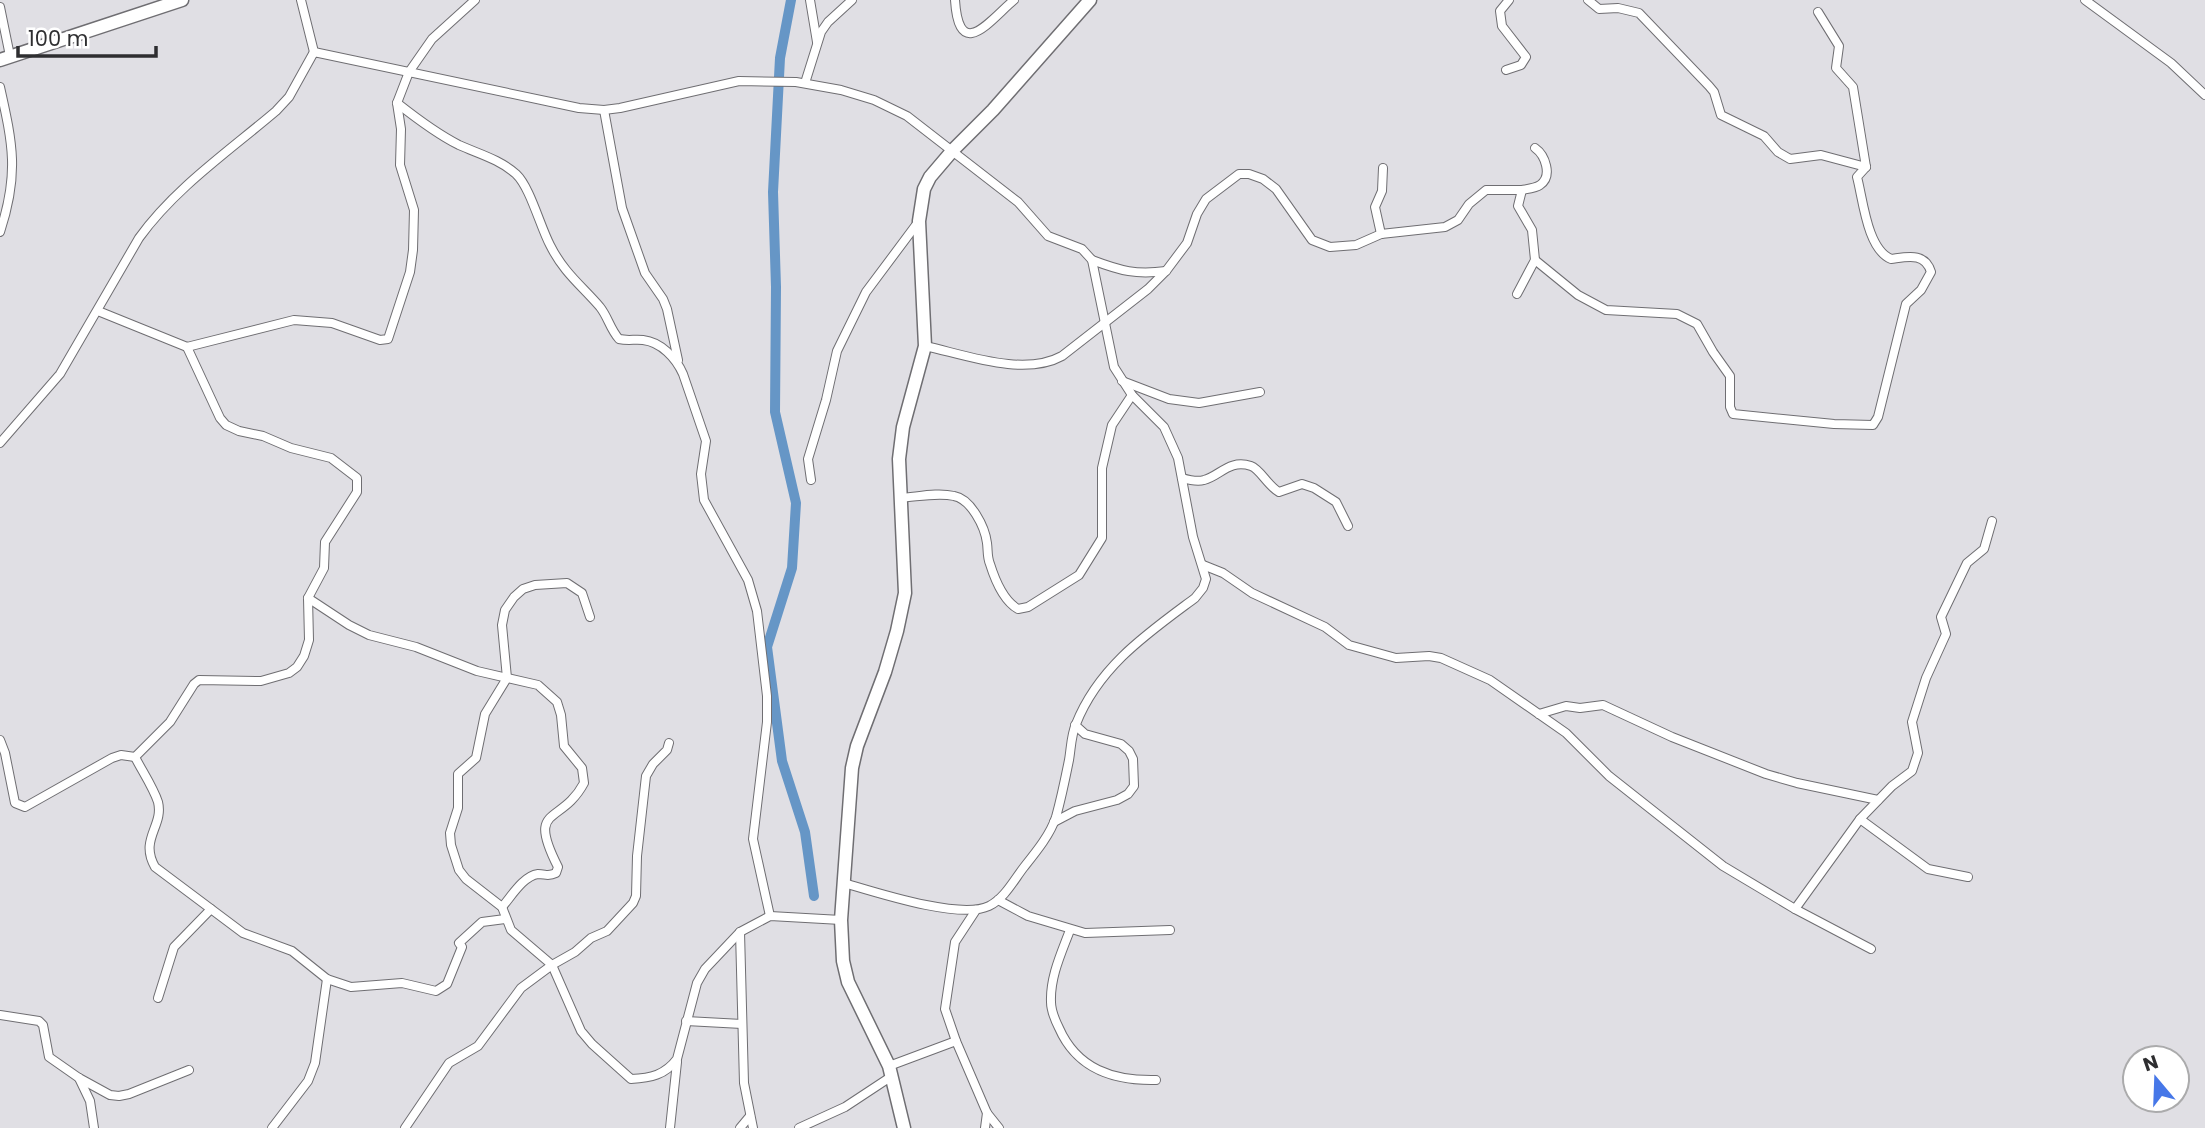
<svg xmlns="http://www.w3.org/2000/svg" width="2205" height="1128" viewBox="0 0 2205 1128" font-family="Poppins,sans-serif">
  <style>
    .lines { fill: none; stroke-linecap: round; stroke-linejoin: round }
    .canal { stroke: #6696c6; stroke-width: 10 }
    .street-casing { stroke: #6f6e72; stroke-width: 10 }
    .secondary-casing { stroke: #6f6e72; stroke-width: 15 }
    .primary-casing { stroke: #6f6e72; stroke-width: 15 }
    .street { stroke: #fff; stroke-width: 8 }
    .secondary { stroke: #fff; stroke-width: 12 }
    .primary { stroke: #fff; stroke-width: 12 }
  </style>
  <rect width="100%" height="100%" fill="#e0dfe4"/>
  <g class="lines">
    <path class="canal" d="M791 0 780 58 773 192 776 287 775 412 796 503 792 568 767 647 782 761 805 832 814 896"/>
    <defs>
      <g id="street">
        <path d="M301 0 314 52"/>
        <path d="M810 0 817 42"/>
        <path d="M955 0C959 64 991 19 1014 0"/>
        <path d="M1588 0 1599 9 1618 8 1639 13 1709 86 1714 92 1721 115 1764 136 1778 152 1790 159 1821 155 1866 167"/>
        <path d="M2085 0 2171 63 2205 95"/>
        <path d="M0 7 10 56"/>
        <path d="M1818 12 1839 46 1836 68 1853 87 1866 167"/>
        <path d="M1506 70 1521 65 1526 57 1502 26 1500 11 1509 0"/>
        <path d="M805 83 821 32 828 22 852 0"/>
        <path d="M0 87C13 145 19 174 0 232"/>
        <path d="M397 103C416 118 437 134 459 145 479 154 499 159 516 174 530 187 540 226 550 245 564 273 581 285 600 307 608 317 610 329 619 339 628 341 635 339 643 340 661 342 676 358 683 374L706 441 701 474 704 500 748 580 757 611 767 696V722L753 839 770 916"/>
        <path d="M604 110 622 208 645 273 663 299 667 309 678 360"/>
        <path d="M1522 190C1527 189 1536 188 1540 185 1553 176 1545 155 1535 148"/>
        <path d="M1381 234 1375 207 1382 191 1383 168"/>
        <path d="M1092 260C1121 271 1136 275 1166 271"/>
        <path d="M1535 260 1578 295 1606 310 1677 314 1697 324 1713 352 1730 376V407L1733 414 1834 424 1873 425 1878 417 1906 304 1921 290 1931 272C1925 252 1907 257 1891 259 1867 249 1863 199 1857 177L1866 167"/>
        <path d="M98 311 187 347 294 320 332 323 380 340 388 339 410 272 413 250 414 210 400 165 401 129 397 103 409 72 432 39 475 0"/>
        <path d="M925 346C966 355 1024 377 1062 356L1148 289 1166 271 1187 243 1197 214 1206 199 1239 174H1249L1263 179 1276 189 1312 240 1330 247 1356 245 1381 234 1445 227 1458 220 1469 204 1486 190H1522L1518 206 1532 230 1535 260 1517 294"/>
        <path d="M1122 381 1169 399 1199 403 1260 392"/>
        <path d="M0 443 60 374 139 238C175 188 229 151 276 111L289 97 314 52 579 108 604 110 620 108 739 81 796 82 841 90 874 100 907 116 1018 202 1048 236 1082 249 1092 260 1114 367 1132 395 1164 427 1178 458 1193 537 1206 579 1203 588 1195 598C1148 633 1099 666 1076 724 1071 735 1071 749 1069 760 1065 780 1061 799 1056 817 1050 835 1036 852 1024 867 1014 880 1004 899 989 906 960 920 875 892 844 883"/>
        <path d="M1182 478C1189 480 1197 482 1204 480 1220 476 1229 459 1251 466 1260 469 1268 486 1279 492L1302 484 1314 488 1336 502 1348 526"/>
        <path d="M811 480 808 459 826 400 837 351 866 292 919 221"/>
        <path d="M900 498C917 497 937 492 954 496 971 499 985 527 987 543 988 550 987 557 990 564 995 580 1004 601 1018 609L1028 607 1079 575 1102 538V468L1112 425 1132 395"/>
        <path d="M1203 565 1223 573 1252 593 1325 627 1349 645 1396 658 1429 656 1441 658 1490 680 1566 733 1609 776 1723 866 1795 909 1871 949"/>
        <path d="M308 598 349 625 369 635 416 647 477 671 538 685 557 702 561 715 564 746 582 768 584 783C561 826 526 804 558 867L556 873C548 877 546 874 538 874 523 876 511 897 502 907"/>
        <path d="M590 617 582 593 567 583 535 585 523 589 514 597 505 610 502 625 507 678 485 714 476 758 458 774V808L450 833 451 845 459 870 466 879 502 907 511 930 552 965 581 1031 592 1044 631 1079C651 1078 665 1075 677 1059L697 983 705 969 740 932 770 916 841 920"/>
        <path d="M1539 714 1566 706 1580 708 1603 705 1672 737 1766 774 1797 783 1878 800"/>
        <path d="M0 740 5 753 15 803 25 807 112 758 121 755 135 757"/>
        <path d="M135 757 170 722 194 684 199 680 261 681 289 673 297 667 304 656 309 640 308 598 324 568 325 542 357 492V478L331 458 291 448 263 436 239 431 226 425 220 418 187 347"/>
        <path d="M135 757C142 771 153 787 158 802 164 826 139 839 155 867L243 933 292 951 327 979 351 987 402 983 436 991 447 984 462 947 459 943 482 922 505 919"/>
        <path d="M1860 819 1928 869 1968 877"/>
        <path d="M1054 822 1075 811 1117 800 1128 794 1134 786 1133 759 1129 751 1121 744 1085 734 1075 725"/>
        <path d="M998 900 1028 916 1085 933 1170 930"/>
        <path d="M1795 909 1860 819 1892 786 1912 771 1918 753 1912 722 1926 678 1946 634 1941 617 1967 563 1984 549 1992 521"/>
        <path d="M976 910 955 942 945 1009 956 1041 987 1113 999 1128"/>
        <path d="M1070 930C1061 954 1050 977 1051 1002 1051 1011 1055 1020 1059 1028 1077 1069 1113 1081 1156 1080"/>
        <path d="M740 932 744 1083 753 1128"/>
        <path d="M158 998 174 947 211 909"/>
        <path d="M0 1015 39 1021 43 1025 49 1057 79 1078 110 1095 119 1096 129 1094 189 1070"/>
        <path d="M686 1021 742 1024"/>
        <path d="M889 1066 956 1041"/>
        <path d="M79 1078 90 1101 94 1128"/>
        <path d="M272 1128 308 1081 315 1063 327 979"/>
        <path d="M405 1128 449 1063 478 1046 521 988 552 965 575 952 591 938 607 931 633 903 636 896 637 856 646 776 653 764 667 750 669 743"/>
        <path d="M670 1128 677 1062"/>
        <path d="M740 1128 750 1116"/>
        <path d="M799 1128 845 1107 892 1076"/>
        <path d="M985 1128 987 1113"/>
      </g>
      <path id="secondary" d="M904 1128 889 1066 848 982 843 961 841 920 852 768 857 746 885 672 897 631 905 593 899 459 903 427 925 346 919 221 924 189 930 177 953 150 993 110 1090 0"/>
      <path id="primary" d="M0 60 182 0"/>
    </defs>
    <use href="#street" class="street-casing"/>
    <use href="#secondary" class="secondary-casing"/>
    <use href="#primary" class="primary-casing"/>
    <use href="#street" class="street"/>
    <use href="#secondary" class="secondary"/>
    <use href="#primary" class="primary"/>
  </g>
  <g transform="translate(2156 1079) rotate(341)"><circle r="33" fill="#ffffff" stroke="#ababac" stroke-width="2"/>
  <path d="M0-5L12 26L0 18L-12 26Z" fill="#4677e8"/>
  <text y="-10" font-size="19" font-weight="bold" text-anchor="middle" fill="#2e2e30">N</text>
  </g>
  <path d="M18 46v10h138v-10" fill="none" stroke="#2e2e30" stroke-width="3.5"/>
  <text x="28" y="46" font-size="21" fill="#2e2e30" stroke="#ffffff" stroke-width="5" paint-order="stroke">100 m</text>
</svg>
